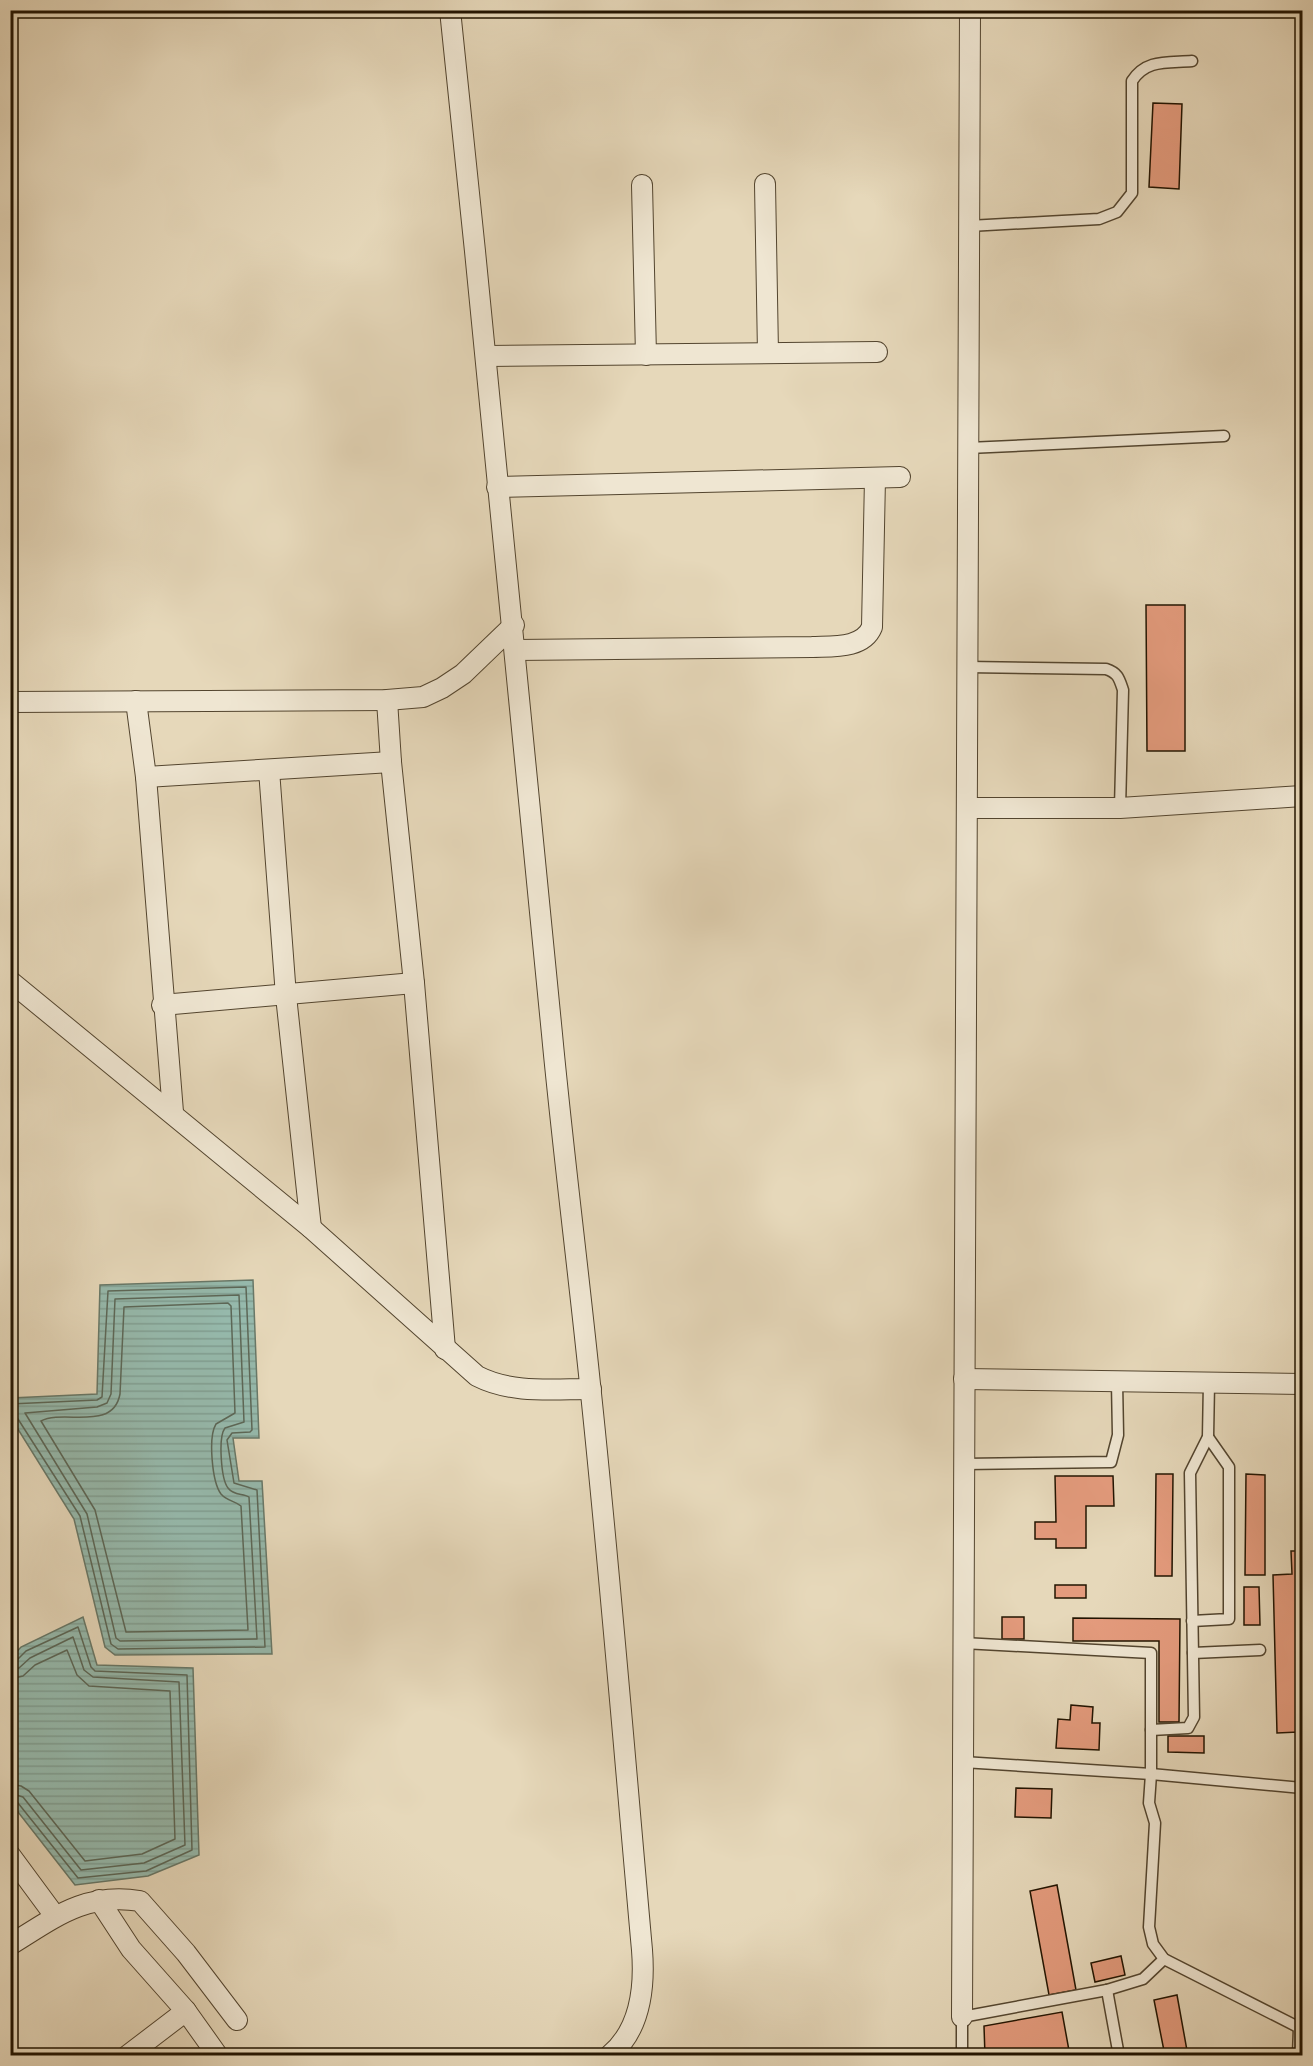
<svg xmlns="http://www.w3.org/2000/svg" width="1313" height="2066" viewBox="0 0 1313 2066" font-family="'IM FELL English',serif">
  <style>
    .water { fill: url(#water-rules); stroke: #687868; stroke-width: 1.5 }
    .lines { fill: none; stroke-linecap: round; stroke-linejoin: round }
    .shore { stroke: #5c6757; stroke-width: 1.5 }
    .building { fill: #e49b7d; stroke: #221401; stroke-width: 1.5 }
    .lane-casing { stroke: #53452f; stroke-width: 13 }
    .street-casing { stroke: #53452f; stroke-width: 22 }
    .lane { stroke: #efe6d2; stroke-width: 10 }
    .street { stroke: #efe6d2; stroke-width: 20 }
  </style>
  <defs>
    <pattern id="water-rules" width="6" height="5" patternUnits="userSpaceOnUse" patternTransform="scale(1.5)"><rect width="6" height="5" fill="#96baad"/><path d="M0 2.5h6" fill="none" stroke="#819f93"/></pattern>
  </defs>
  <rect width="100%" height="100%" fill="#e6d8ba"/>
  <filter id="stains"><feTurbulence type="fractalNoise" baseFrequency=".00333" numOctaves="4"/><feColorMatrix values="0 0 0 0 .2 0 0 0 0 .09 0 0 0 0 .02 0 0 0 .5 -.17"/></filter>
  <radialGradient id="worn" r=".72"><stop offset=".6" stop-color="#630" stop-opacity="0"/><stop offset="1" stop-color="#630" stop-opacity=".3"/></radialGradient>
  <g class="water">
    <path d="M253 1280 259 1438H233L239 1481H262L272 1654 115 1655 105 1647 74 1519 11 1418V1398L97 1394 100 1285Z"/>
    <path d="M83 1617 97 1665 193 1668 199 1855 148 1876 75 1885 11 1803 10 1659 21 1647Z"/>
  </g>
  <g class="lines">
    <g class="shore">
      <path d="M239 1295 244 1422 225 1428C218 1437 221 1479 228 1488 234 1496 243 1493 249 1497L257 1639 120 1641 116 1638 87 1514 25 1413 97 1407 107 1403 111 1394 115 1299Z"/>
      <path d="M228 1303 231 1306 235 1413 216 1424C208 1437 212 1482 221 1494 227 1501 235 1501 241 1506L248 1630 126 1632 95 1510 41 1421C64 1409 113 1432 120 1394L124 1307Z"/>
      <path d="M10 1404 97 1400 102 1397 108 1291 246 1287 252 1430 250 1432 232 1433 227 1440 234 1483 257 1490 265 1647 118 1649 111 1644 80 1516 18 1419 10 1416"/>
      <path d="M10 1662 16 1661 26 1651 78 1627 91 1667 95 1671 187 1675 192 1850 146 1871 78 1878 18 1803 10 1800"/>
      <path d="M10 1670 19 1668 30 1658 73 1637 84 1670 93 1677 179 1682 185 1845 144 1863 81 1870 23 1797 10 1793"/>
      <path d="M10 1679 23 1676 35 1665 67 1650 77 1675 89 1686 170 1691 175 1839 142 1854 85 1861 29 1791 21 1786 10 1784"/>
    </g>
  </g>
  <g class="building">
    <path d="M1153 103 1182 104 1179 189 1149 187Z"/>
    <path d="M1146 605H1185V751H1147Z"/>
    <path d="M1156 1474H1173L1172 1576H1155Z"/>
    <path d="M1246 1474 1265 1475V1575H1245Z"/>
    <path d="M1055 1476H1113L1114 1506H1086V1548H1056V1539H1035V1522H1056Z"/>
    <path d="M1291 1551H1302V1754H1299L1298 1732 1277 1733 1273 1575 1292 1574Z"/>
    <rect x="1055" y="1585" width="31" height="13"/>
    <path d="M1244 1587H1259L1260 1625H1244Z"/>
    <rect x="1002" y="1617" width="22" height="22"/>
    <path d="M1073 1618 1180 1619 1179 1722H1159V1641H1073Z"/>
    <path d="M1071 1705 1093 1707 1092 1723H1100L1099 1750 1056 1748 1058 1719 1070 1720Z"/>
    <path d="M1168 1736H1204V1753L1168 1752Z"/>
    <path d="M1016 1788 1052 1789 1051 1818 1015 1817Z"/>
    <path d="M1057 1885 1076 1990 1049 1995 1030 1891Z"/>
    <path d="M1121 1956 1125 1975 1095 1982 1091 1963Z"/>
    <path d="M1177 1995 1188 2056H1165L1154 2000Z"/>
    <path d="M1062 2012 1070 2056H985L984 2026Z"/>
  </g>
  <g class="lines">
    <defs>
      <g id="lane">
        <path d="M969 226 1099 219 1117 212 1132 193V81C1146 59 1167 63 1192 61"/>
        <path d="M968 448 1224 436"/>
        <path d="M967 667 1106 669C1118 673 1119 678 1123 690L1120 808"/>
        <path d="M964 1464 1111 1462 1118 1435 1117 1382"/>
        <path d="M1192 1621 1229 1619V1467L1208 1437"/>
        <path d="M963 1643 1151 1653V1774L1149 1803 1155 1823 1149 1927 1153 1944 1164 1959 1302 2029"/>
        <path d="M1193 1653 1260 1650"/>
        <path d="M1151 1730 1188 1728 1194 1717 1190 1473 1208 1437 1209 1383"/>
        <path d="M963 1762 1151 1774 1302 1788"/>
        <path d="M1107 1990 1119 2056"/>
        <path d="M962 2056V2017L1107 1990 1143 1979 1164 1959"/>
        <path d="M1298 2056 1299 2028"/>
      </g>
      <g id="street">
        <path d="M450 10C486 351 519 692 552 1034 563 1151 578 1267 590 1384 610 1572 625 1761 642 1950 645 1988 641 2030 609 2056"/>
        <path d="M765 184 768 353"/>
        <path d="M642 185 646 355"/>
        <path d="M487 356 877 352"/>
        <path d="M497 487 900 477"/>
        <path d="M516 650 812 647C832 646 863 649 872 627L875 478"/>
        <path d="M387 700 391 762 414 983 445 1349"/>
        <path d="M136 701 146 777 173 1112"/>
        <path d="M10 702 387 700 423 697 442 688 463 674 514 625"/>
        <path d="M269 770 286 996 311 1228"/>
        <path d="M146 777 391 762"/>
        <path d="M967 808H1120L1302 796"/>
        <path d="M10 981 311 1228 477 1376C512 1394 552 1389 591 1389"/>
        <path d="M162 1005 414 983"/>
        <path d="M964 1379 1302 1384"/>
        <path d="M10 1855 55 1916"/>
        <path d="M99 1900 131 1949 186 2011 218 2056"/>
        <path d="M10 1945C54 1918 85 1892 140 1901L186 1953 237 2020"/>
        <path d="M962 2017 970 10"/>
        <path d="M127 2056 186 2011"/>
      </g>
    </defs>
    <use href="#lane" class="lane-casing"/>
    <use href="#street" class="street-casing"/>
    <use href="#lane" class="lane"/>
    <use href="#street" class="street"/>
  </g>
  <rect width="1313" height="2066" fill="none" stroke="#e6d8ba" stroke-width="36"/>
  <rect x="12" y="12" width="1289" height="2042" fill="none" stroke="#221401" stroke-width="3"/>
  <rect x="18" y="18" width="1277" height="2030" fill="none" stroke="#221401" stroke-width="1.5"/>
  <rect width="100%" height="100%" filter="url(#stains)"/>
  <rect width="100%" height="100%" fill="url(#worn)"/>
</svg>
